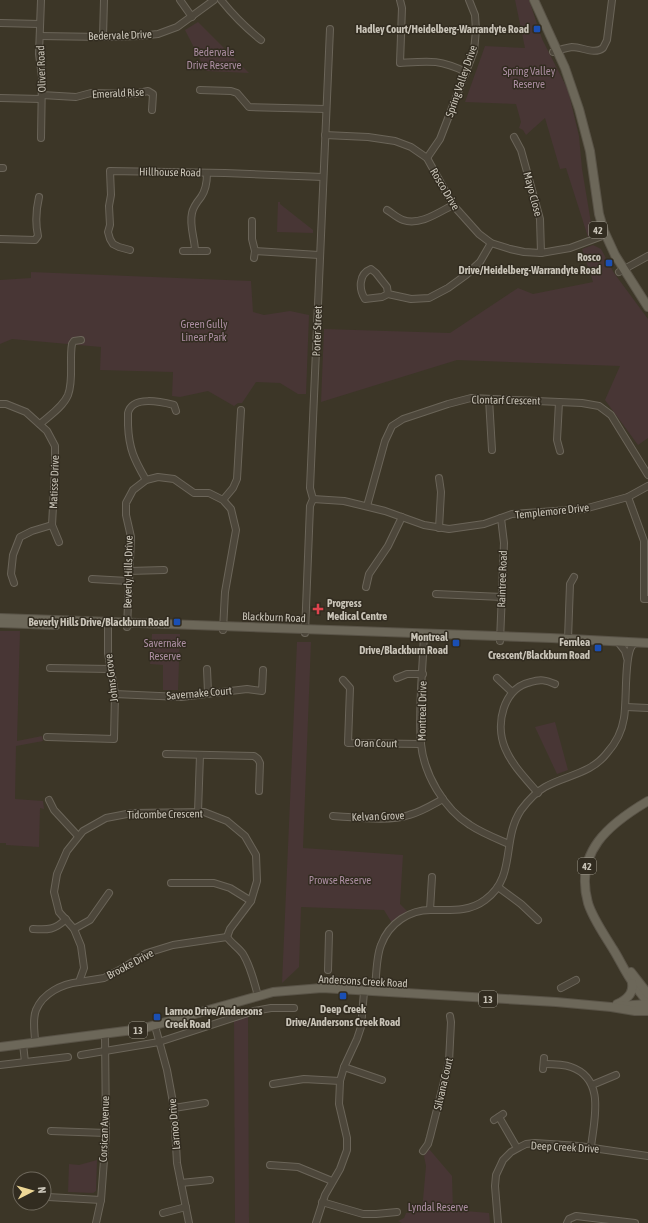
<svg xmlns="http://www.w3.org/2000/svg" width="648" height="1223" viewBox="0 0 648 1223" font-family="'Asap Condensed',sans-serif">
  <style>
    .green { fill: #483635 }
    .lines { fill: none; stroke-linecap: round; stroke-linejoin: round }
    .minor-casing { stroke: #6b6559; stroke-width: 8 }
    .major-casing { stroke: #595347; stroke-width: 10 }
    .minor { stroke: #4d473b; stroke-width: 6 }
    .major { stroke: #6c6759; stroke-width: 8 }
    .transit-dot { fill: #1a4fb4; stroke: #322c20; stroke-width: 1.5 }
    .health-dot { fill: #e0444e; stroke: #322c20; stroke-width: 1.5 }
    .labels { text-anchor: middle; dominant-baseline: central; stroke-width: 3; stroke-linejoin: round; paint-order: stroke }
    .shield { fill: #322c20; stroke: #9b968a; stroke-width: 1 }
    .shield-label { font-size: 10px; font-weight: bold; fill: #c8c3b7 }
    .poi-label { font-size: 11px; font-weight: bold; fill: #c8c3b7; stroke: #322c20; text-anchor: end }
    .street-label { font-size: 11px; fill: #c8c3b7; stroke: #322c20 }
    .park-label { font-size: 11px; fill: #ab8da1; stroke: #322c20 }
  </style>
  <rect width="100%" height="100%" fill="#3c3627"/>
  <g class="green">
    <path d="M515 0H529L542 39 568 90 579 136 582 169 593 235 588 237 566 168 560 169 545 118 526 135 523 130 519 128 521 122 516 104 465 102 485 46 525 48Z"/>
    <path d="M198 22 249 73 206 71 185 30Z"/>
    <path d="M278 202H280V204L313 230V233L277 232Z"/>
    <path d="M593 245 601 249 614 273 648 319V438L638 445 605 400 620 366 457 360 321 402 324 329 450 333 518 288 533 294 593 282 582 249Z"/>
    <path d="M31 272 251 281 253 312 264 315 290 311 309 315 306 394H298L280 383 256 382 242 403H238L234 406 208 391 180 397 172 396 173 372 100 370 101 347 12 339 0 344V280L31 278Z"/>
    <path d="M0 631H20L17 741 42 736 43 741 16 746 15 799 43 801 44 809 40 808 39 847 6 845V843H0Z"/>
    <path d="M152 634H180L178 690H163V665L150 664Z"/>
    <path d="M297 642H311L303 848 403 855 400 904 407 911 392 923 384 910 301 907 299 967 282 983Z"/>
    <path d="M555 722 568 770 557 774 535 727Z"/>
    <path d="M248 1013 249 1223H235L234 1018Z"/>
    <path d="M429 1149 452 1176 453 1210 489 1213 490 1223H402L398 1221 404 1218 406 1213 422 1211 426 1166 424 1156Z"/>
    <path d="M97 1160 96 1191 93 1193 68 1192 69 1164 79 1165Z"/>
  </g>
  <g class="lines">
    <defs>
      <g id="minor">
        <path d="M180 0 192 17"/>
        <path d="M221 0C233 15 246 28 261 40"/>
        <path d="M400 0 402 8 400 63C429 61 439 59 466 72"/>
        <path d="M0 23 40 24"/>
        <path d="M40 36 103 37 139 36 158 34 177 27 214 0"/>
        <path d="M103 37 104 0"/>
        <path d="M553 52C559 50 565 48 572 47 583 47 594 55 603 48L607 40 612 0"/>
        <path d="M200 90 231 91 237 93 249 107 326 109"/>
        <path d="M42 95 76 97 91 93 134 94 148 91 153 94 152 110"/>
        <path d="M0 98 41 99"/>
        <path d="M325 135 368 137 395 141 411 147 427 158 453 205 479 234 491 243 510 249 524 252 541 253 570 248 605 235"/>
        <path d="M514 137 521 150 540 219 541 253"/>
        <path d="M41 138 42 77 39 54 41 0"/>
        <path d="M427 158 440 139 474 51 476 30 475 15 469 0"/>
        <path d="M0 168H3"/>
        <path d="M387 210C392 213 397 218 403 220 420 226 439 212 453 205"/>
        <path d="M252 221V239L255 251 254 258"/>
        <path d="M0 239 35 240 38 236C35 222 36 210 39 197"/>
        <path d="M130 250 119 247 113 244 110 239 108 232 110 225 109 206 111 195 110 171 225 173 323 177"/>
        <path d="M183 251H207"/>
        <path d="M195 251C195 239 189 226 192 213 193 207 197 202 201 197 206 190 207 182 207 173"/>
        <path d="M255 251 319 255"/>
        <path d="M619 272 648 256"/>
        <path d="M388 294 387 287 376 273 371 269C358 274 359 290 365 299L382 297 388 294 411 299 429 298 448 288 466 275 480 262 491 243"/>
        <path d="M489 399 492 450"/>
        <path d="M559 402 557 440 560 451"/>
        <path d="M0 404H6L26 412 47 431 55 446V470L52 525 59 542"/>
        <path d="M40 424C49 416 63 407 68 395 74 379 69 360 72 344L74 341 81 340"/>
        <path d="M439 478 441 492 439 528"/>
        <path d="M146 480C134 459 129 449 128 425 128 421 128 416 128 413 132 395 162 402 174 405L176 411"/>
        <path d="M628 497 644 541V599H648"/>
        <path d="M313 499 344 501 385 511 424 525 449 529 484 524 512 514 584 509 628 497 648 486"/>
        <path d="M223 500 233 488 237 479 241 410"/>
        <path d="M367 506 385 441 392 426 403 419 448 404 471 398 582 403 599 406 611 415 648 475"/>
        <path d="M129 571 164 570"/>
        <path d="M92 579 128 581"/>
        <path d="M14 583 11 574 13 555 20 537 32 531 52 525"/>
        <path d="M366 587 369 574 388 546 402 517"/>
        <path d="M436 594 502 597"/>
        <path d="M127 627 131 537 126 515V503L133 490 146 480 158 477 174 479 194 493H209L223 500 231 509 236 530 225 592 223 630"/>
        <path d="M305 633 310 506 313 499 310 488 330 29"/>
        <path d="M424 633C423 669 418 708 421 744 424 774 444 809 470 825 482 833 495 838 509 844"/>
        <path d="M568 639 570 584 574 577"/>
        <path d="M500 641 504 543 501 518"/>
        <path d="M618 642 625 651 627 658"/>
        <path d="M50 668 110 669"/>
        <path d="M207 669 208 692"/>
        <path d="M397 678 407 674H423"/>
        <path d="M497 678 512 692"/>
        <path d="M343 680 350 688 348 743 421 744"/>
        <path d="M115 694 181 697 247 689 262 691 263 670"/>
        <path d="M626 707 648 708"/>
        <path d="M47 737 114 739 115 694 108 653V622"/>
        <path d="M166 754 254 756 258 759 260 763 259 791"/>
        <path d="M538 793C526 779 512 765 505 748 495 724 503 688 531 682 540 679 546 680 555 684"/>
        <path d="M49 800 54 810 78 836"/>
        <path d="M198 812 200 755"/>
        <path d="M333 816C354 817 389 822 409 815 421 812 432 805 443 799"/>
        <path d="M171 883H214L230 888 251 901"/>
        <path d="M498 887 521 904 538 920"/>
        <path d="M430 910 432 877"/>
        <path d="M33 929C48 930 55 930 66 919"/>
        <path d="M74 929 90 920 109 893"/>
        <path d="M227 937C232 944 239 948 243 954 251 967 254 982 258 996"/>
        <path d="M328 970 329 934"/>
        <path d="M79 982 104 978 123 968 147 953 173 945 227 937"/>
        <path d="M561 988 576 980"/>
        <path d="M375 992C376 979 376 957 381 945 389 923 410 909 433 910 451 910 469 912 485 900 517 877 501 840 521 810 527 802 536 792 545 787 566 775 591 774 607 753 616 743 622 731 624 718 627 702 624 656 632 646 633 644 634 644 636 643"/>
        <path d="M155 1026 167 1070 174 1108 177 1163 189 1223"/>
        <path d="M35 1042C35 1032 32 1020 36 1010 43 993 62 984 79 982L84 968 81 946 74 929 59 912 54 892 57 874 67 851 83 831 106 818 132 813 204 812 227 821 245 836 256 855 257 881 251 901 230 929 227 937"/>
        <path d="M23 1044 25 1062"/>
        <path d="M81 1055 159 1042 254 1011 271 1008H294"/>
        <path d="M544 1064C553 1064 563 1064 571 1067 606 1079 594 1120 591 1147"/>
        <path d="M0 1065 68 1057"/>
        <path d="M344 1067 382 1080"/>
        <path d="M543 1069 544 1058"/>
        <path d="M273 1084 304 1079 340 1081"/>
        <path d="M592 1085 616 1075"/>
        <path d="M174 1108 205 1103"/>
        <path d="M499 1117 517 1148"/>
        <path d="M494 1120 503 1114"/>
        <path d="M51 1131 106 1133"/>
        <path d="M423 1151 428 1144 430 1137 449 1062 451 1022 450 1016"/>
        <path d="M270 1165 298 1167 332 1181"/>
        <path d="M181 1183 210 1180"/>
        <path d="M48 1197 101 1200"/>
        <path d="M322 1202 363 1214H376L397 1212"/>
        <path d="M163 1213 186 1207"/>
        <path d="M96 1223 101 1200 106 1133 105 1034"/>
        <path d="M316 1223 325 1195 340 1169 347 1150V1138L339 1104 340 1081 344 1067 357 1039 361 1027 364 992"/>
        <path d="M498 1223 495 1186 496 1175 503 1160 511 1152 520 1147 526 1144 535 1143 579 1146 648 1156"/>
        <path d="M567 1223 569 1219 576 1216 635 1223"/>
      </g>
      <g id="major">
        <path d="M534 0 565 68 579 109 590 151 599 214 604 231 615 255 648 307"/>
        <path d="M0 618 551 638 648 643"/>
        <path d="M0 623 56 625"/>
        <path d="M648 801C609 824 574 852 588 903 593 919 604 934 613 949 620 960 625 972 633 983 638 990 643 996 648 1003"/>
        <path d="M631 972 648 994"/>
        <path d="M617 1004C626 1000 634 994 632 983"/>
        <path d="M618 1006 648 1004"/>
        <path d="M0 1047 141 1029 273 992 322 988 556 1002 611 1007 635 1011H648"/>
      </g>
    </defs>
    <use href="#minor" class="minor-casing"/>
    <use href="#major" class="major-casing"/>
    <use href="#minor" class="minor"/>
    <use href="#major" class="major"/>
  </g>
  <g class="transit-dot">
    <rect x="533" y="25" width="8" height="8" rx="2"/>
    <rect x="605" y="259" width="8" height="8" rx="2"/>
    <rect x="173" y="618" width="8" height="8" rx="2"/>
    <rect x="452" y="639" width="8" height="8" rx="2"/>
    <rect x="594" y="644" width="8" height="8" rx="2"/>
    <rect x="339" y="992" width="8" height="8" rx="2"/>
    <rect x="153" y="1013" width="8" height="8" rx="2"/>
  </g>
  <path class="health-dot" d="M316 603h4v4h4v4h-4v4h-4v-4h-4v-4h4z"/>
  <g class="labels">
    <g class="shield">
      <rect x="589" y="222" width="18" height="16" rx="3"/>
      <rect x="578" y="858" width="18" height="16" rx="3"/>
      <rect x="479" y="991" width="18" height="16" rx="3"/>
      <rect x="129" y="1022" width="18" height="16" rx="3"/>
    </g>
    <g class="shield-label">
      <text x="598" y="230">42</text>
      <text x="587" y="866">42</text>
      <text x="488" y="999">13</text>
      <text x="138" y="1030">13</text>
    </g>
    <g class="poi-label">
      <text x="529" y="29">Hadley Court/Heidelberg-Warrandyte Road</text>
      <text x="601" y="257">Rosco<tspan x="601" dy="13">Drive/Heidelberg-Warrandyte Road</tspan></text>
      <text x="327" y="603" text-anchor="start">Progress<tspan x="327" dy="13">Medical Centre</tspan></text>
      <text x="169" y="622">Beverly Hills Drive/Blackburn Road</text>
      <text x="448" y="637">Montreal<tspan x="448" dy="13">Drive/Blackburn Road</tspan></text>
      <text x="590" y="642">Fernlea<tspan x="590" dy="13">Crescent/Blackburn Road</tspan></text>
      <text x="343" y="1009" text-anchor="middle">Deep Creek<tspan x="343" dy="13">Drive/Andersons Creek Road</tspan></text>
      <text x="165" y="1011" text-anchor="start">Larnoo Drive/Andersons<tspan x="165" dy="13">Creek Road</tspan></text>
    </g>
    <g class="street-label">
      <text transform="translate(120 35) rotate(-2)">Bedervale Drive</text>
      <text transform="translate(41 69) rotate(-92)">Oliver Road</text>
      <text transform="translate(461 81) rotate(-71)">Spring Valley Drive</text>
      <text transform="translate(118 93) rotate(-3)">Emerald Rise</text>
      <text transform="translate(170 172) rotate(1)">Hillhouse Road</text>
      <text transform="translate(445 189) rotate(59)">Rosco Drive</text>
      <text transform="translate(533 194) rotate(75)">Mayo Close</text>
      <text transform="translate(317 331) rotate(-88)">Porter Street</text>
      <text transform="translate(506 400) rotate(1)">Clontarf Crescent</text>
      <text transform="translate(54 482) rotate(-88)">Matisse Drive</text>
      <text transform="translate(552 511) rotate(-6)">Templemore Drive</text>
      <text transform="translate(128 572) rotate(-89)">Beverly Hills Drive</text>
      <text transform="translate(502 579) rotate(-88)">Raintree Road</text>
      <text transform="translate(274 617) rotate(2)">Blackburn Road</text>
      <text transform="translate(111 678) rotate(-97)">Johns Grove</text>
      <text transform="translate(199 693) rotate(-5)">Savernake Court</text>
      <text transform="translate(422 711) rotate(-89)">Montreal Drive</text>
      <text transform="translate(376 743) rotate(1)">Oran Court</text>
      <text transform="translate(165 814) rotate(-1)">Tidcombe Crescent</text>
      <text transform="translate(378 816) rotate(-2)">Kelvan Grove</text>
      <text transform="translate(130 964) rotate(-28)">Brooke Drive</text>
      <text transform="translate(363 981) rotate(3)">Andersons Creek Road</text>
      <text transform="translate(443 1084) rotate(-77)">Silvana Court</text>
      <text transform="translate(174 1124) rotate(-95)">Larnoo Drive</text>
      <text transform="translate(104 1129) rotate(-88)">Corsican Avenue</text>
      <text transform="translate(565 1147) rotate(3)">Deep Creek Drive</text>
    </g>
    <g class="park-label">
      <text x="214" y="52">Bedervale<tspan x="214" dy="13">Drive Reserve</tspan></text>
      <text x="529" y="71">Spring Valley<tspan x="529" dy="13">Reserve</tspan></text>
      <text x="204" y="324">Green Gully<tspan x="204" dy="13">Linear Park</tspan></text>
      <text x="165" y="643">Savernake<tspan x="165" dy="13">Reserve</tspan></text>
      <text x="340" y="880">Prowse Reserve</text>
      <text x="438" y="1207">Lyndal Reserve</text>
    </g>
  </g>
  <g transform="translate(32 1191) rotate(84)"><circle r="19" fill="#322c20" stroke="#6e685c"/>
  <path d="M0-3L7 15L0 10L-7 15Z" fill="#eed796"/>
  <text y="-6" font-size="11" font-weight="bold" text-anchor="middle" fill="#c8c3b7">N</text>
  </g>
</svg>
